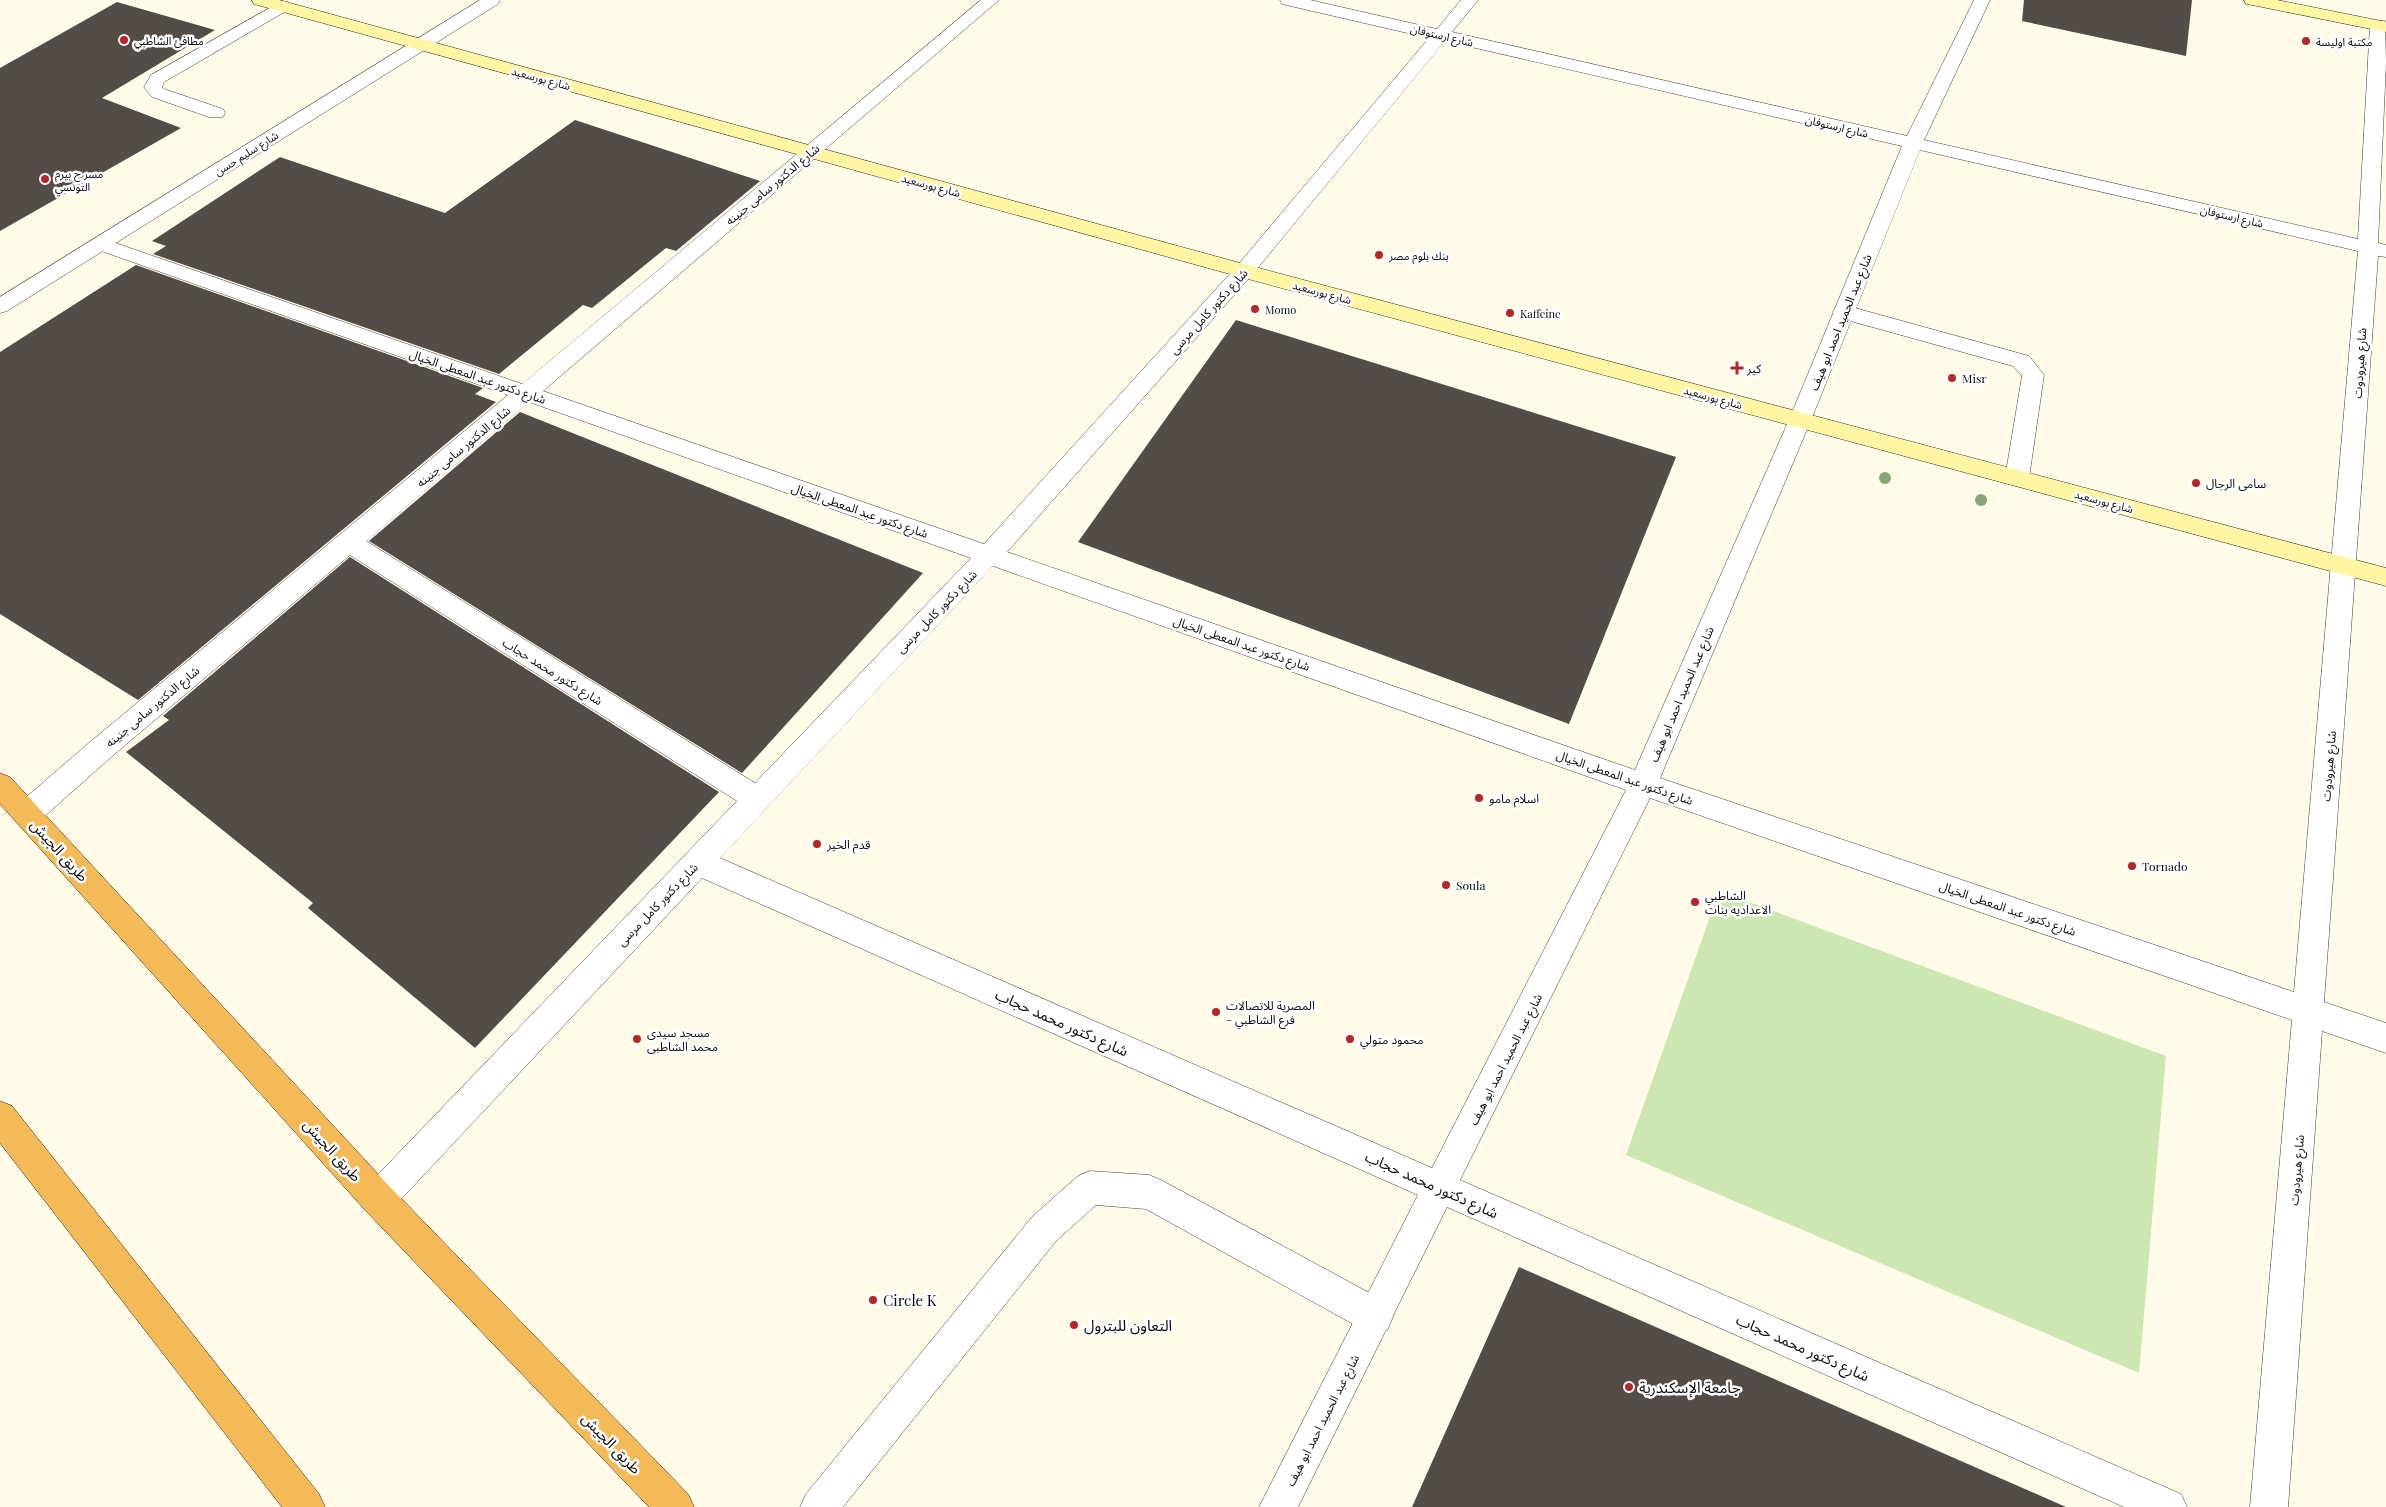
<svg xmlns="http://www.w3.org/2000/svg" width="2386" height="1507" viewBox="0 0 2386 1507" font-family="'Playfair Display','Noto Sans Arabic',serif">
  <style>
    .green { fill: #cde7b3 }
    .building { fill: #534c47 }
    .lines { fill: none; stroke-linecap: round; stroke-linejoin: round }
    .service-casing { stroke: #3d3d3d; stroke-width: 1 }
    .minor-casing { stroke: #3d3d3d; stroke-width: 1 }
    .tertiary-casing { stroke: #3d3d3d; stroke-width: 1 }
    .secondary-casing { stroke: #2c2c2c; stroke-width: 1 }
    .trunk-casing { stroke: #1b1b1b; stroke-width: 1 }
    .service { fill: #fff; fill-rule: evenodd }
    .minor { fill: #fff; fill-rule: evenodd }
    .tertiary { fill: #fff; fill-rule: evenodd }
    .secondary { fill: #fef6a3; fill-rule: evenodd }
    .trunk { fill: #f5ba58; fill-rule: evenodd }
    .tree { fill: #89a678 }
    .poi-dot { fill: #b72529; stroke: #fff; stroke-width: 2 }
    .labels { text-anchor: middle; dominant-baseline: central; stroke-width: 5; stroke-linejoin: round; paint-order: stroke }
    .far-street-label { font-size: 11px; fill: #0a0a0a; stroke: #fff }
    .far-poi-label { font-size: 11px; fill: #0a0a0a; stroke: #fff; text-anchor: start }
    .street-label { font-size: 12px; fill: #0a0a0a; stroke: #fff }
    .poi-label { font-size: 12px; fill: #0a0a0a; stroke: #fff; text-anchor: start }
    .near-street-label { font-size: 15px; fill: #0a0a0a; stroke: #fff }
    .near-poi-label { font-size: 15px; fill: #0a0a0a; stroke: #fff; text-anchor: start }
  </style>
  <rect width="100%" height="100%" fill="#fffbe8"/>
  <path class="green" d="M1719 891 2166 1056 2139 1373 1626 1155Z"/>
  <g class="building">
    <path d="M2024 0H2192L2186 56 2022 21Z"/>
    <path d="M117 2 215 30 102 98 181 128 0 231V68Z"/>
    <path d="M575 120 760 181 676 251 666 248 592 308 583 305 499 374 153 254 166 246 152 241 280 157 445 213Z"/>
    <path d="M136 265 483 388 475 394 496 402 138 700 0 614V352Z"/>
    <path d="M1236 320 1676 457 1569 724 1078 542Z"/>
    <path d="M520 412 923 573 742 773 369 541Z"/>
    <path d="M350 557 719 792 475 1048 308 908 313 903 126 752 169 720 163 716Z"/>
    <path d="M1519 1267 2066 1507H1412Z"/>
  </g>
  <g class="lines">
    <defs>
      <g id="service">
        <path d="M282 1 288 2 290 6 288 10 164 82 162 87 164 89 223 109 225 113 223 117H209L152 97 144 87 151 75Z"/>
        <path d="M1844 305 2029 356 2044 375 2029 478 2025 484 2017 486 2009 484 2005 478 2022 376 2013 366 1836 317 1833 312 1836 307Z"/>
        <path d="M1090 1171 1149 1175 1161 1180 1388 1303 1393 1316 1388 1329 1375 1334 1362 1329 1146 1209 1096 1205 1056 1241 843 1507H800L806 1494 1032 1217 1078 1176Z"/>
      </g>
      <path id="minor" d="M981 0H999L543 391 984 544 1237 266 1429 38 1282 4 1280 0H1310L1437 29 1461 0H1478L1452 32 1907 136 1974 0H1990L1924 140 2358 239 2370 25 2373 21H2385L2386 63 2378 243 2386 245V257L2378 256 2324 1002 2386 1023V1053L2322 1031 2288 1507H2250L2292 1020 1650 798 1460 1180 2181 1494 2187 1507H2124L1447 1207 1298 1507H1259L1418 1195 702 878 390 1211 378 1216 366 1211 361 1199 366 1187 737 801 350 555 110 758 37 823 27 826 17 823 13 814 17 805 90 742 508 395 93 248 90 244 93 240 100 238 107 240 522 384ZM1445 41 1902 146 1789 420 1635 770 1007 552 1251 276ZM1920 150 2358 251 2294 992 1660 778 1811 420ZM529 402 971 558 755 783 366 541ZM993 566 1626 790 1432 1168 720 858Z"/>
      <path id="tertiary" d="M480 0H500L498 4 7 311 0 313V297Z"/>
      <g id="secondary">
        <path d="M252 0H279L1251 266 2386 568V586L1237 276 254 4Z"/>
        <path d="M2244 0H2277L2386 22V32L2252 5 2246 4Z"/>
      </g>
      <g id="trunk">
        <path d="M0 773 10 777 390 1187 688 1494 694 1507H649L366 1211 0 804Z"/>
        <path d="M0 1101 12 1106 319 1494 325 1507H282L0 1143Z"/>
      </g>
    </defs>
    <use href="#service" class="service-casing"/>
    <use href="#minor" class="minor-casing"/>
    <use href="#tertiary" class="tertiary-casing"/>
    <use href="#secondary" class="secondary-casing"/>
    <use href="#trunk" class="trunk-casing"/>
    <use href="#service" class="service"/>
    <use href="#minor" class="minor"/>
    <use href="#tertiary" class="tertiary"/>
    <use href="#secondary" class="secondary"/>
    <use href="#trunk" class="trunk"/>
  </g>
  <g class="tree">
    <circle cx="1885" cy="478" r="6"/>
    <circle cx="1981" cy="500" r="6"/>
  </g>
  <g class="poi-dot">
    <circle cx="124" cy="40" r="5"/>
    <circle cx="2306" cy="41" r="5"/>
    <circle cx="45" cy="179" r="5"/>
    <circle cx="1379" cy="255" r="5"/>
    <circle cx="1255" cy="309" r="5"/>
    <circle cx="1510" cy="313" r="5"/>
    <path d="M1734.5 360.5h5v5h5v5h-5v5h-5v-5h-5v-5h5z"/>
    <circle cx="1952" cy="378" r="5"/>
    <circle cx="2196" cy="483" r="5"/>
    <circle cx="1479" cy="798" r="5"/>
    <circle cx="817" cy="844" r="5"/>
    <circle cx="2132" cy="866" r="5"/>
    <circle cx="1446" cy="885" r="5"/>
    <circle cx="1695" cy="902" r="5"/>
    <circle cx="1216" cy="1012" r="5"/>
    <circle cx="637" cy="1039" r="5"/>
    <circle cx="1350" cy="1039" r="5"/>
    <circle cx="873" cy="1300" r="5"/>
    <circle cx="1074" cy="1325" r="5"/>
    <circle cx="1629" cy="1387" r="5"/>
  </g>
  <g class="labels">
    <g class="far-street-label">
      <text transform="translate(1442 35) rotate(13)">شارع ارستوفان</text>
      <text transform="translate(541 78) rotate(15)">شارع بورسعيد</text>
      <text transform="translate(1837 126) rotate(13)">شارع ارستوفان</text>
      <text transform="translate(246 153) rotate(-32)">شارع سليم حسن</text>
      <text transform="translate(931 185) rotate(15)">شارع بورسعيد</text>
      <text transform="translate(2232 216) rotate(13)">شارع ارستوفان</text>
      <text transform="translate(1322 292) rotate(15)">شارع بورسعيد</text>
      <text transform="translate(1713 397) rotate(15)">شارع بورسعيد</text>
      <text transform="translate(2104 501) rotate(15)">شارع بورسعيد</text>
    </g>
    <g class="far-poi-label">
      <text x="134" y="40">مطافئ الشاطبي</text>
      <text x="2316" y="41">مكتبة اوليسة</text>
      <text x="55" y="173">مسر ح بيرم<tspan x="55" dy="13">التونسي</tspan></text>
      <text x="1389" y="255">بنك بلوم مصر</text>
      <text x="1265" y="309">Momo</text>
      <text x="1520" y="313">Kaffeine</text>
    </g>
    <g class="street-label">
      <text transform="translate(772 184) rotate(-40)">شارع الدكتور سامى جنينه</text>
      <text transform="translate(1208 311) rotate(-48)">شارع دكتور كامل مرسى</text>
      <text transform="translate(1840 322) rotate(-68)">شارع عبد الحميد احمد ابو هيف</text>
      <text transform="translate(2359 363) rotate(-86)">شارع هيرودوت</text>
      <text transform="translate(478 376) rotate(19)">شارع دكتور عبد المعطى الخيال</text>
      <text transform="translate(463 446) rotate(-40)">شارع الدكتور سامى جنينه</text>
      <text transform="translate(860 510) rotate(19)">شارع دكتور عبد المعطى الخيال</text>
      <text transform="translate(936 611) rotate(-46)">شارع دكتور كامل مرسى</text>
      <text transform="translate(1242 643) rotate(19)">شارع دكتور عبد المعطى الخيال</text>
      <text transform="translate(553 671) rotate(32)">شارع دكتور محمد حجاب</text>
      <text transform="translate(1681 694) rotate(-67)">شارع عبد الحميد احمد ابو هيف</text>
      <text transform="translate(152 706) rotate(-40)">شارع الدكتور سامى جنينه</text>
      <text transform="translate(2328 766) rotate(-85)">شارع هيرودوت</text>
      <text transform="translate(1625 777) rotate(19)">شارع دكتور عبد المعطى الخيال</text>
      <text transform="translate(657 904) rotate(-46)">شارع دكتور كامل مرسى</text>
      <text transform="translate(2008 908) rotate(19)">شارع دكتور عبد المعطى الخيال</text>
      <text transform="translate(1505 1059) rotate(-63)">شارع عبد الحميد احمد ابو هيف</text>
      <text transform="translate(2296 1170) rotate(-85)">شارع هيرودوت</text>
      <text transform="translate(1322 1420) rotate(-63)">شارع عبد الحميد احمد ابو هيف</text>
    </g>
    <g class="poi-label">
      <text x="1747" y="368">كير</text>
      <text x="1962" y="378">Misr</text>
      <text x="2206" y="483">سامى الرجال</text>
      <text x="1489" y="798">اسلام مامو</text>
      <text x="827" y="844">قدم الخير</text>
      <text x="2142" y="866">Tornado</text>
      <text x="1456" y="885">Soula</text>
      <text x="1705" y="895">الشاطبي<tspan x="1705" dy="14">الاعداديه بنات</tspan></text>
      <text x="1226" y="1005">المصرية للاتصالات<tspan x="1226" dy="14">- فرع الشاطبي</tspan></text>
      <text x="647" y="1032">مسجد سيدى<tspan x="647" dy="14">محمد الشاطبى</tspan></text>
      <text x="1360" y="1039">محمود متولي</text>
    </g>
    <g class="near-street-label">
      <text transform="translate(60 850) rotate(48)">طريق الجيش</text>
      <text transform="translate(1062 1022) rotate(24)">شارع دكتور محمد حجاب</text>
      <text transform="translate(333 1150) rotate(48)">طريق الجيش</text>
      <text transform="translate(1432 1184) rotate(24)">شارع دكتور محمد حجاب</text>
      <text transform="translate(1803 1347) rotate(24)">شارع دكتور محمد حجاب</text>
      <text transform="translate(612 1443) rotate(46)">طريق الجيش</text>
    </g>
    <g class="near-poi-label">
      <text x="883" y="1300">Circle K</text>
      <text x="1084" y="1325">التعاون للبترول</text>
      <text x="1639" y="1387">جامعة الإسكندرية</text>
    </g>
  </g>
</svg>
